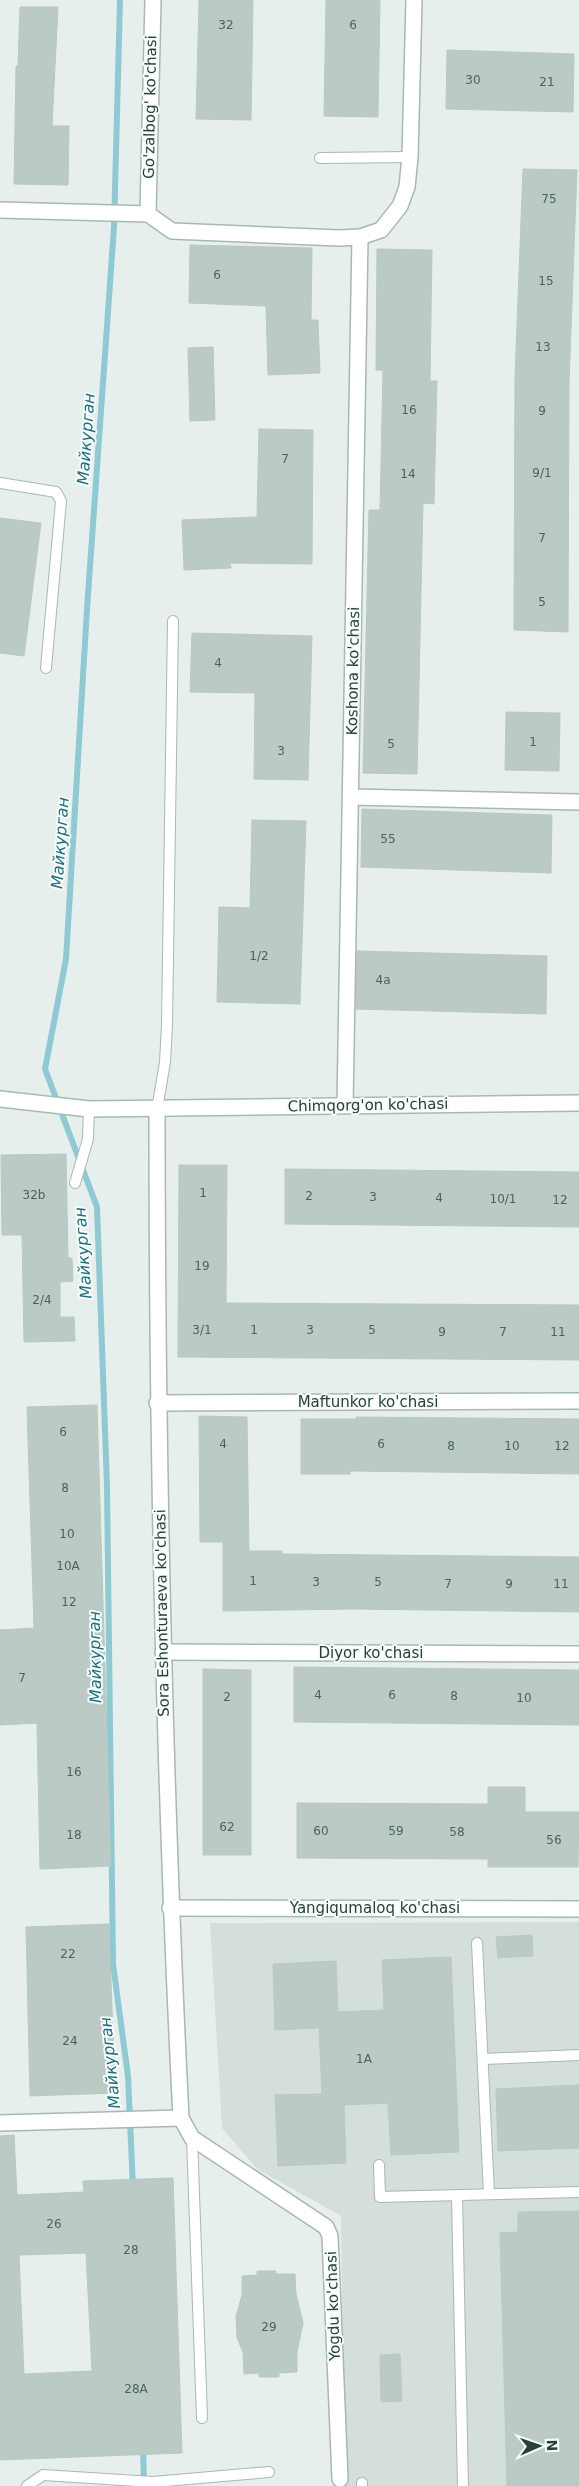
<svg xmlns="http://www.w3.org/2000/svg" width="579" height="2486" viewBox="0 0 579 2486" font-family="'DejaVu Sans',sans-serif">
  <style>
    .built { fill: #d4dfda }
    .lines { fill: none; stroke-linecap: round; stroke-linejoin: round }
    .stream { stroke: #8ec9d4; stroke-width: 6 }
    .building { fill: #bbcac4; stroke: #b8c9c2; fill-rule: evenodd }
    .lane-casing { stroke: #a8b8b2; stroke-width: 12 }
    .street-casing { stroke: #a8b8b2; stroke-width: 18 }
    .secondary-casing { stroke: #a4bbb3; stroke-width: 18 }
    .lane { stroke: #fff; stroke-width: 10 }
    .street { stroke: #fff; stroke-width: 15 }
    .secondary { stroke: #fff; stroke-width: 15 }
    .labels { text-anchor: middle; dominant-baseline: central; stroke-width: 4; stroke-linejoin: round; paint-order: stroke }
    .number-label { font-size: 12px; fill: #4a645c }
    .street-label { font-size: 15px; fill: #24423a; stroke: #f7fbf9 }
    .water-label { font-size: 16px; font-style: italic; fill: #1c6f80; stroke: #f7fbf9 }
  </style>
  <rect width="100%" height="100%" fill="#e6efeb"/>
  <path class="built" d="M579 1922V2486H344L341 2216 257 2169 222 2128 210 1923Z"/>
  <g class="lines">
    <g class="stream">
      <path d="M120 0 114 227 87 609 66 959 45 1069 97 1207 107 1486 113 1964 128 2076 133 2188"/>
      <path d="M143 2447 144 2485"/>
    </g>
  </g>
  <g class="building">
    <path d="M199 0H253L251 120 196 119Z"/>
    <path d="M326 0H380L378 117 324 116Z"/>
    <path d="M20 7H58L52 126H69L68 185 14 184 16 66H18Z"/>
    <path d="M447 50 574 54 573 112 446 109Z"/>
    <path d="M523 169 577 170 569 382 568 632 514 630 515 376Z"/>
    <path d="M190 245 312 248 311 320H318L320 373 268 375 266 306 189 303Z"/>
    <path d="M377 249 432 250 430 381H437L434 504 423 503 417 774 363 773 369 510H380L383 370H376Z"/>
    <path d="M213 347 215 420 190 421 188 348Z"/>
    <path d="M259 429 313 430 312 564 230 563 231 568 184 570 182 520 257 517Z"/>
    <path d="M0 518 41 523 24 656 0 653Z"/>
    <path d="M192 633 312 636 308 780 254 779 255 693 190 692Z"/>
    <path d="M506 712 560 713 559 771 505 770Z"/>
    <path d="M362 809 552 815 551 873 361 867Z"/>
    <path d="M252 820 306 821 300 1004 217 1002 219 907 250 908Z"/>
    <path d="M357 951 547 956 546 1014 356 1009Z"/>
    <path d="M66 1154 68 1258H72L73 1281 60 1282V1317H74L75 1341 24 1342 22 1235H2L1 1155Z"/>
    <path d="M179 1165H227L226 1303 579 1305V1360L178 1357Z"/>
    <path d="M285 1169 579 1172V1227L285 1224Z"/>
    <path d="M97 1405 111 1866 40 1869 37 1723 0 1725V1630L34 1628 27 1407Z"/>
    <path d="M199 1416 247 1417 249 1551H282V1554L579 1557V1612L353 1609 223 1611V1542H200Z"/>
    <path d="M356 1417 579 1419V1474L350 1471V1474H301V1419H356Z"/>
    <path d="M294 1667 579 1670V1725L294 1722Z"/>
    <path d="M203 1669 251 1670V1855H203Z"/>
    <path d="M488 1787H525V1812H579L578 1867H488V1859L297 1858V1803L488 1804Z"/>
    <path d="M109 1924 115 2093 30 2096 26 1927Z"/>
    <path d="M532 1935 533 1956 498 1958 496 1937Z"/>
    <path d="M451 1957 459 2152 391 2155 388 2103 344 2105 346 2163 278 2166 275 2095 322 2094 319 2028 275 2030 273 1964 336 1961 338 2012 384 2010 382 1960Z"/>
    <path d="M579 2085V2148L498 2151 496 2089Z"/>
    <path d="M14 2135 17 2195 84 2192 83 2181 173 2178 182 2453 0 2460V2136ZM86 2253 92 2371 24 2374 19 2255Z"/>
    <path d="M579 2211V2486H507L500 2233 518 2232V2212Z"/>
    <path d="M257 2271H276V2274H295L296 2294 303 2323 297 2352V2372L279 2373V2377H259V2373L244 2374 243 2352 237 2338 236 2316 242 2295V2276L257 2275Z"/>
    <path d="M400 2354 402 2401 381 2402 380 2355Z"/>
  </g>
  <g class="lines">
    <defs>
      <g id="lane">
        <path d="M320 158 410 157"/>
        <path d="M0 483 56 492 61 501 46 668"/>
        <path d="M157 1109 165 1062 167 1025 173 621"/>
        <path d="M75 1183 88 1139 89 1109"/>
        <path d="M477 1943 489 2194"/>
        <path d="M483 2059 579 2055"/>
        <path d="M192 2138 202 2418"/>
        <path d="M379 2165 380 2197 579 2192"/>
        <path d="M457 2195 463 2486"/>
        <path d="M362 2483V2486"/>
        <path d="M27 2486 43 2475 153 2482 269 2472"/>
      </g>
      <g id="street">
        <path d="M0 210 148 214 172 231 339 238 360 237 381 230 400 206 407 187 410 157 414 0"/>
        <path d="M148 214 153 0"/>
        <path d="M351 797 579 802"/>
        <path d="M345 1105 360 237"/>
        <path d="M157 1109C157 1446 164 1782 181 2118L192 2138 326 2227 330 2236 340 2479"/>
        <path d="M157 1403 579 1401"/>
        <path d="M163 1652 579 1654"/>
        <path d="M170 1908 579 1909"/>
        <path d="M0 2123 181 2118"/>
      </g>
      <path id="secondary" d="M0 1099 89 1109 579 1103"/>
    </defs>
    <use href="#lane" class="lane-casing"/>
    <use href="#street" class="street-casing"/>
    <use href="#secondary" class="secondary-casing"/>
    <use href="#lane" class="lane"/>
    <use href="#street" class="street"/>
    <use href="#secondary" class="secondary"/>
  </g>
  <g class="labels">
    <g class="number-label">
      <text x="226" y="25">32</text>
      <text x="353" y="25">6</text>
      <text x="473" y="80">30</text>
      <text x="547" y="82">21</text>
      <text x="549" y="199">75</text>
      <text x="217" y="275">6</text>
      <text x="546" y="281">15</text>
      <text x="543" y="347">13</text>
      <text x="409" y="410">16</text>
      <text x="542" y="411">9</text>
      <text x="285" y="459">7</text>
      <text x="542" y="473">9/1</text>
      <text x="408" y="474">14</text>
      <text x="542" y="538">7</text>
      <text x="542" y="602">5</text>
      <text x="218" y="663">4</text>
      <text x="533" y="742">1</text>
      <text x="391" y="744">5</text>
      <text x="281" y="751">3</text>
      <text x="388" y="839">55</text>
      <text x="259" y="956">1/2</text>
      <text x="383" y="980">4a</text>
      <text x="203" y="1193">1</text>
      <text x="34" y="1195">32b</text>
      <text x="309" y="1196">2</text>
      <text x="373" y="1197">3</text>
      <text x="439" y="1198">4</text>
      <text x="503" y="1199">10/1</text>
      <text x="560" y="1200">12</text>
      <text x="202" y="1266">19</text>
      <text x="42" y="1300">2/4</text>
      <text x="202" y="1330">3/1</text>
      <text x="254" y="1330">1</text>
      <text x="310" y="1330">3</text>
      <text x="372" y="1330">5</text>
      <text x="442" y="1332">9</text>
      <text x="503" y="1332">7</text>
      <text x="558" y="1332">11</text>
      <text x="63" y="1432">6</text>
      <text x="223" y="1444">4</text>
      <text x="381" y="1444">6</text>
      <text x="451" y="1446">8</text>
      <text x="512" y="1446">10</text>
      <text x="562" y="1446">12</text>
      <text x="65" y="1488">8</text>
      <text x="67" y="1534">10</text>
      <text x="68" y="1566">10A</text>
      <text x="253" y="1581">1</text>
      <text x="316" y="1582">3</text>
      <text x="378" y="1582">5</text>
      <text x="448" y="1584">7</text>
      <text x="509" y="1584">9</text>
      <text x="561" y="1584">11</text>
      <text x="69" y="1602">12</text>
      <text x="22" y="1678">7</text>
      <text x="318" y="1695">4</text>
      <text x="392" y="1695">6</text>
      <text x="454" y="1696">8</text>
      <text x="227" y="1697">2</text>
      <text x="524" y="1698">10</text>
      <text x="74" y="1772">16</text>
      <text x="227" y="1827">62</text>
      <text x="321" y="1831">60</text>
      <text x="396" y="1831">59</text>
      <text x="457" y="1832">58</text>
      <text x="74" y="1835">18</text>
      <text x="554" y="1840">56</text>
      <text x="68" y="1954">22</text>
      <text x="70" y="2041">24</text>
      <text x="364" y="2059">1A</text>
      <text x="54" y="2224">26</text>
      <text x="131" y="2250">28</text>
      <text x="269" y="2327">29</text>
      <text x="136" y="2389">28A</text>
    </g>
    <g class="street-label">
      <text transform="translate(150 107) rotate(-89)">Go'zalbog' ko'chasi</text>
      <text transform="translate(353 671) rotate(-89)">Koshona ko'chasi</text>
      <text transform="translate(368 1105) rotate(-1)">Chimqorg'on ko'chasi</text>
      <text x="368" y="1402">Maftunkor ko'chasi</text>
      <text transform="translate(162 1613) rotate(-91)">Sora Eshonturaeva ko'chasi</text>
      <text x="371" y="1653">Diyor ko'chasi</text>
      <text x="375" y="1908">Yangiqumaloq ko'chasi</text>
      <text transform="translate(333 2306) rotate(-92)">Yogdu ko'chasi</text>
    </g>
    <g class="water-label">
      <text transform="translate(86 439) rotate(-86)">Майкурган</text>
      <text transform="translate(60 843) rotate(-86)">Майкурган</text>
      <text transform="translate(83 1253) rotate(-94)">Майкурган</text>
      <text transform="translate(95 1657) rotate(-91)">Майкурган</text>
      <text transform="translate(110 2063) rotate(-96)">Майкурган</text>
    </g>
  </g>
  <g transform="translate(539 2446) rotate(88)" stroke="#f7fbf9" stroke-width="4" paint-order="stroke">
  <path d="M0-4L9 19L0 12L-9 19Z" fill="#24423a"/>
  <text y="-8" font-size="14" font-weight="bold" text-anchor="middle" fill="#24423a">N</text>
  </g>
</svg>
